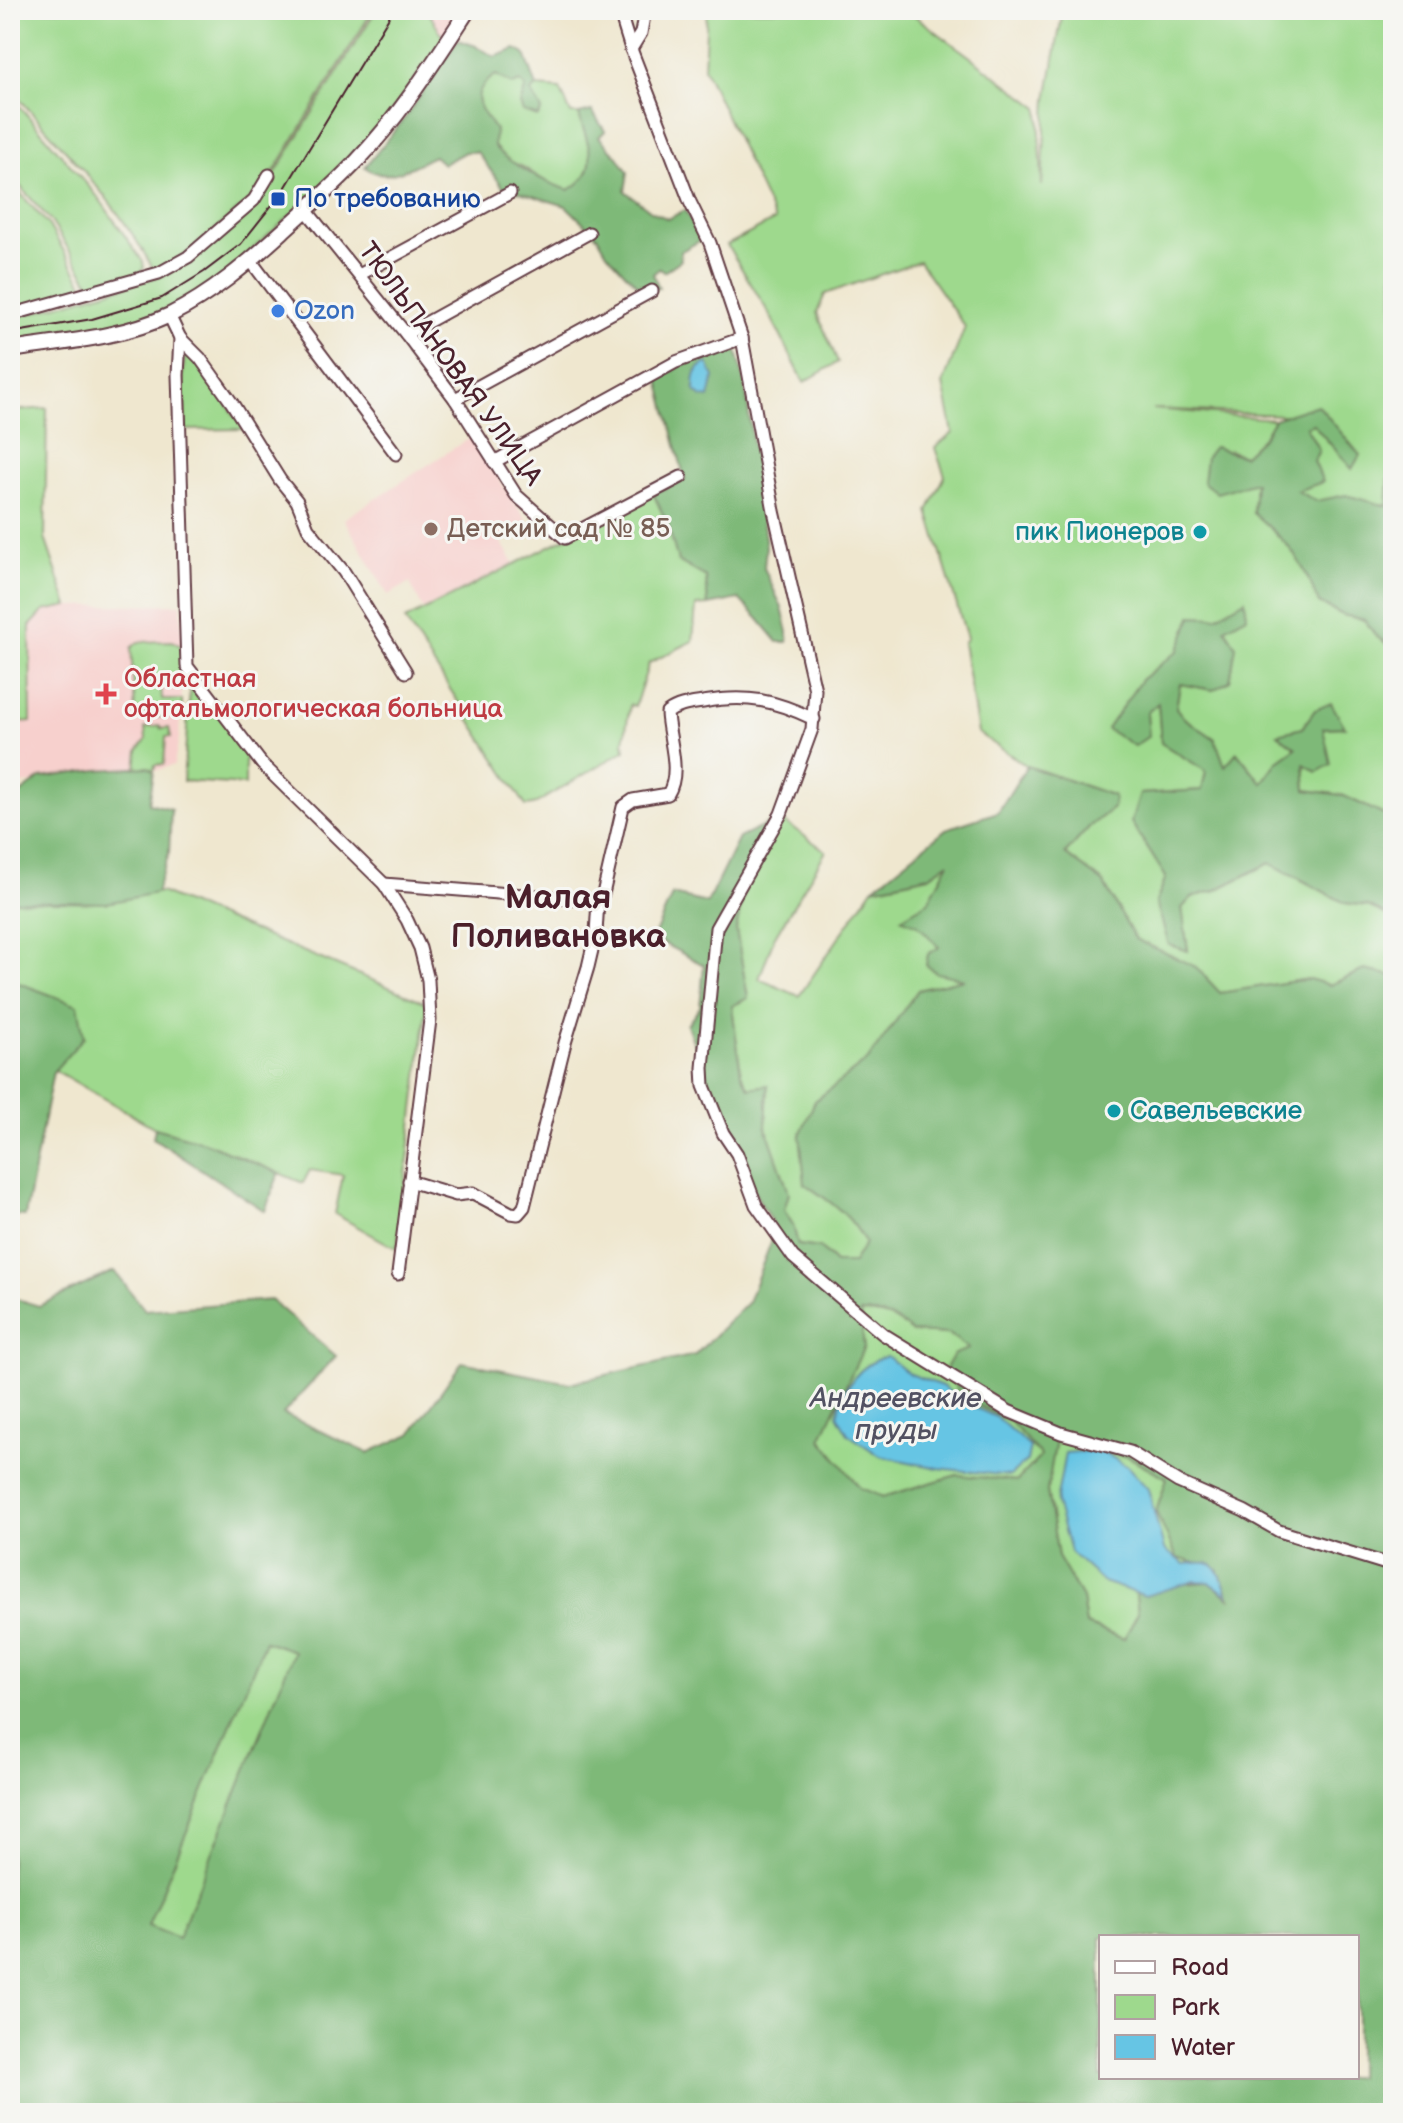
<svg xmlns="http://www.w3.org/2000/svg" width="1403" height="2123" viewBox="0 0 1403 2123" font-family="'Balsamiq Sans',sans-serif">
  <style>
    .built { fill: #f7d0cd }
    .green { fill: #9ed98d; stroke: #747c5c; stroke-width: 2 }
    .forest { fill: #7eb978; stroke: #646c52; stroke-width: 2; fill-rule: evenodd }
    .water { fill: #66c5e4; stroke: #587288; stroke-width: 2 }
    .lines { fill: none; stroke-linecap: round; stroke-linejoin: round }
    .minor-casing { stroke: #633d44; stroke-width: 15 }
    .major-casing { stroke: #633d44; stroke-width: 18 }
    .minor { stroke: #fff; stroke-width: 11 }
    .major { stroke: #fff; stroke-width: 14 }
    .tram { stroke: #4a1f2b; stroke-width: 2 }
    .transit-dot { fill: #1a4fb4; stroke: #f6f6f2; stroke-width: 3 }
    .shop-dot { fill: #3f7fe0; stroke: #f6f6f2; stroke-width: 3 }
    .education-dot { fill: #8d6e63; stroke: #f6f6f2; stroke-width: 3 }
    .culture-dot { fill: #0f9aa8; stroke: #f6f6f2; stroke-width: 3 }
    .health-dot { fill: #e0444e; stroke: #f6f6f2; stroke-width: 3 }
    .labels { text-anchor: middle; dominant-baseline: central; stroke-width: 6; stroke-linejoin: round; paint-order: stroke }
    .transit-label { font-size: 26px; fill: #164399; stroke: #f6f6f2; text-anchor: start }
    .shop-label { font-size: 26px; fill: #366cbe; stroke: #f6f6f2; text-anchor: start }
    .street-label { font-size: 26px; fill: #4a1f2b; stroke: #f6f6f2 }
    .education-label { font-size: 26px; fill: #785e54; stroke: #f6f6f2; text-anchor: start }
    .culture-label { font-size: 26px; fill: #0d838f; stroke: #f6f6f2; text-anchor: end }
    .health-label { font-size: 26px; fill: #be3a42; stroke: #f6f6f2; text-anchor: start }
    .water-label { font-size: 28px; font-style: italic; fill: #525162; stroke: #f6f6f2 }
    .district-label { font-size: 34px; font-weight: bold; fill: #4a1f2b; stroke: #f6f6f2 }
  </style>
  <rect width="100%" height="100%" fill="#f6f6f2"/>
  <filter id="ink" filterUnits="userSpaceOnUse"><feTurbulence type="fractalNoise" baseFrequency=".0125" numOctaves="2"/><feDisplacementMap in="SourceGraphic" scale="16" xChannelSelector="R" yChannelSelector="G"/><feConvolveMatrix kernelMatrix="1 2 1 2 8 2 1 2 1" color-interpolation-filters="sRGB"/></filter>
  <filter id="wash" filterUnits="userSpaceOnUse"><feTurbulence type="fractalNoise" baseFrequency=".006" numOctaves="4" result="noise"/><feDisplacementMap in="SourceGraphic" scale="32" xChannelSelector="R" yChannelSelector="G"/><feGaussianBlur stdDeviation="1.8" result="paint"/><feColorMatrix in="noise" values="0 0 0 0 0 0 0 0 0 0 0 0 0 0 0 0 0 1.4 0 .05"/><feComposite in="paint" operator="in"/></filter>
  <g filter="url(#wash)">
    <rect width="100%" height="100%" fill="#efe7cf"/>
    <g class="built">
      <path d="M427 10H463L444 38Z"/>
      <path d="M471 437 527 521 498 537 514 563 423 609 410 583 388 595 344 519Z"/>
      <path d="M181 604 183 665 179 738 174 765 154 771 10 785V723L31 722 30 626 44 611 68 606Z"/>
    </g>
    <g class="green">
      <path d="M10 10H373L275 170 251 199 187 254 154 271C118 201 61 147 10 88Z"/>
      <path d="M376 10H427L444 38 396 106 355 157 212 286 175 306 129 324 10 345V319L160 276 268 185Z"/>
      <path d="M707 10H907L1039 108 1042 186 1047 99 1063 10H1393V618L1284 489 1302 416 1153 409 1274 419 1264 436 1243 456 1229 450 1217 492 1255 482 1253 513C1290 544 1301 558 1319 603L1343 615 1365 620 1375 635 1393 648V807L1386 816 1342 795 1306 790 1304 763 1323 728 1345 727 1315 710 1302 728 1279 735 1296 748 1278 761 1262 783 1237 752 1225 767 1215 739 1184 718 1176 708 1180 684 1213 690 1216 617H1192L1178 651 1141 680 1147 712 1158 702 1161 743 1206 771 1202 790 1141 794 1131 822 1166 877 1156 902 1169 945 1188 950 1182 908 1192 897 1214 891 1270 863 1345 903 1368 906 1393 918V976L1364 970 1329 985 1309 979 1220 993 1196 967 1135 939 1103 882 1065 854 1090 826 1113 808 1114 796 1027 766 978 733 963 643 967 638 928 511 945 476 935 448 953 433 943 384 965 327 919 261 825 294 817 313 838 362 804 382 770 315 727 245 775 220 704 68Z"/>
      <path d="M496 75 537 87 560 89 571 114H579L592 156 587 186 569 190 551 185 523 167 504 159 466 110 484 82Z"/>
      <path d="M10 95 98 197 143 262 144 268 138 275 94 290 51 221 10 175Z"/>
      <path d="M10 182 48 224 82 282 85 288 80 293 10 311Z"/>
      <path d="M185 350 191 352 244 429 186 430 183 376Z"/>
      <path d="M47 408 45 538 68 606 44 611 30 626 31 722 10 723V411Z"/>
      <path d="M653 493 668 525 678 561 706 577 708 605 696 606 693 641 649 663 635 706 630 705 624 741 625 750 533 805 526 806 405 620Z"/>
      <path d="M172 641 183 647 181 675 161 679 162 700H182V707L168 708 169 716 143 718V710H135L131 648 138 642Z"/>
      <path d="M191 677 245 748V785L183 781Z"/>
      <path d="M160 726 161 729 169 728 171 737H166L164 764 155 765 154 771 147 767 136 768 138 751 146 740 145 728Z"/>
      <path d="M783 821 826 851 774 938 759 979 799 996 873 888 929 876 950 861 966 979 918 990 868 1060 815 1101 805 1184C831 1202 851 1214 865 1243L853 1264 835 1263 820 1248 798 1245 793 1225 784 1210 789 1193 766 1127 768 1086 749 1088 741 1074 732 1006 748 998 736 930 751 855 768 824Z"/>
      <path d="M160 892 427 1003 397 1249 335 1214 343 1175 310 1170 303 1183 207 1143 155 1128 46 1065 10 980V899L109 901Z"/>
      <path d="M859 1313C881 1313 896 1317 911 1332L949 1334 970 1349 1010 1421 1041 1456 1017 1481 957 1475 883 1497 860 1488 821 1439 836 1402Z"/>
      <path d="M1055 1439 1129 1457 1167 1478 1156 1512 1219 1569 1231 1600 1135 1589 1138 1613 1124 1639 1086 1625 1082 1598 1058 1557 1047 1491Z"/>
      <path d="M194 1621 321 1650 203 1949 115 1921Z"/>
    </g>
    <g class="forest">
      <path d="M458 40 476 46 495 57 516 49 525 54 537 87 531 92 542 110 538 117 523 112 520 104 526 87 520 82 513 85 496 75C466 94 480 108 495 130L494 146C507 163 548 184 569 190 605 169 586 143 579 114L592 111 605 131 599 137 618 157 628 172 625 191 651 211 668 219 685 210 701 240 680 252 681 260 664 272 660 268 653 274 659 288 644 290 626 274 607 253 598 237 566 206 503 187 477 152H465L443 164 434 156C411 166 388 185 365 167L405 118Z"/>
      <path d="M733 347H736L745 384 766 546 764 568 782 608 788 632V642H778L758 618 739 599 708 605 706 577 678 561 668 525 653 493 685 480 659 380 682 365Z"/>
      <path d="M1318 405 1360 455 1352 469 1313 424 1306 427 1319 450 1314 461 1323 482 1297 491 1316 501 1346 495 1387 506 1390 459 1393 460V648L1375 635 1365 620 1343 615 1319 603C1301 558 1290 544 1253 513L1255 482 1217 493 1203 482 1206 457 1214 447 1243 456 1264 436 1274 419Z"/>
      <path d="M1245 600 1247 616 1225 628 1236 646 1230 681 1213 690 1180 684 1176 708 1184 718 1215 739 1225 766 1237 752 1262 783 1278 761 1296 748 1278 734 1302 728 1315 710 1331 703 1345 727 1323 728 1331 764 1317 772 1304 764 1306 790 1342 795 1386 816 1393 807V918L1368 906 1345 903 1270 863 1214 891 1192 897 1182 908 1188 951 1169 945 1156 902 1166 877 1131 822 1140 794 1202 790 1206 771 1161 743 1158 703 1147 713 1149 736 1134 746 1107 729 1141 680 1178 651 1192 616 1216 617Z"/>
      <path d="M1027 766 1114 796 1113 808 1090 826 1065 854 1103 882 1135 939 1196 967 1220 993 1309 979 1330 985 1364 970 1393 976V2113H10V1297L39 1306 114 1271 145 1310 271 1300 336 1356 283 1414 368 1453 411 1434 462 1362 570 1383 695 1355 748 1302 776 1229C735 1165 714 1095 687 1025L700 1007 704 965 653 938 672 895 707 903 739 838 768 824 751 855 736 930 748 998 732 1006 741 1074 749 1088 768 1085 766 1127 789 1193 784 1210 793 1225 798 1245 820 1248 835 1263H853L865 1243C851 1214 830 1202 805 1184L800 1135 815 1101 868 1060 918 990 964 979 937 973 926 965 928 954 939 947 918 925 901 918 928 902 949 862 929 876 873 888 946 829 998 812ZM860 1313C882 1313 896 1317 911 1332L949 1334 969 1349 954 1354 946 1368 961 1397 1010 1421 1041 1456 1017 1481 957 1475 883 1497 860 1488 821 1439 864 1347ZM1056 1440 1129 1457 1167 1478 1156 1512 1177 1558 1218 1569 1230 1598 1209 1582 1135 1588 1138 1613 1124 1639 1086 1625 1082 1598 1058 1557 1047 1491ZM265 1641 294 1651 178 1938 148 1926ZM1101 1937H1357V2077H1101Z"/>
      <path d="M148 767 154 771 149 803 171 809 169 853 156 893 107 903 10 901V801L41 778 97 770Z"/>
      <path d="M10 978 19 983 78 1005 84 1037 53 1072 25 1216 10 1215Z"/>
      <path d="M155 1128 207 1143 279 1173 265 1211 153 1138Z"/>
    </g>
    <g class="water">
      <path d="M708 363 714 377 709 398 702 397 695 391C693 379 695 367 708 363Z"/>
      <path d="M887 1356 908 1373 942 1386 967 1404 996 1417 1030 1447 1027 1461 1010 1476 938 1468 880 1456 848 1434 837 1415C843 1387 859 1364 887 1356Z"/>
      <path d="M1100 1450 1128 1467 1148 1489 1164 1549 1184 1564C1217 1560 1217 1564 1228 1595L1209 1582 1195 1581 1145 1596 1103 1582 1070 1552 1056 1503 1065 1453Z"/>
    </g>
  </g>
  <g filter="url(#ink)">
    <g class="lines">
      <defs>
        <g id="minor">
          <path d="M619 10 631 49 690 202 710 243 742 338 774 511 815 690 812 729 781 814 716 928 703 1068 704 1086 723 1133 737 1154 756 1205 793 1257 883 1334 1008 1411 1061 1433 1130 1452 1178 1482 1244 1511 1279 1531 1393 1566"/>
          <path d="M631 49 641 33 645 10"/>
          <path d="M306 210 406 334 455 399 516 495 565 538 681 477"/>
          <path d="M251 261 396 454"/>
          <path d="M359 275 510 193"/>
          <path d="M10 315 159 273 188 257 254 200 269 175"/>
          <path d="M169 315 180 338 178 375 187 666 262 764 384 884 407 920 420 948 428 980 430 1020 398 1274"/>
          <path d="M406 334 589 233"/>
          <path d="M180 338 200 358 232 403 280 480 297 501 308 528 344 572 406 672"/>
          <path d="M455 399 652 291"/>
          <path d="M494 462 676 362 742 338"/>
          <path d="M384 884 598 901"/>
          <path d="M409 1181 456 1195 473 1193 511 1213 518 1214 524 1207 565 1043 588 967 596 933 598 901 603 894 623 807 633 800 668 794C682 771 668 738 667 713 678 705 690 704 703 702 747 694 774 700 814 719"/>
        </g>
        <path id="major" d="M10 350C63 342 121 338 170 315 212 294 247 264 282 232 307 209 333 186 357 161 400 116 434 62 468 10"/>
      </defs>
      <use href="#minor" class="minor-casing"/>
      <use href="#major" class="major-casing"/>
      <use href="#minor" class="minor"/>
      <use href="#major" class="major"/>
      <path class="tram" d="M10 333 92 319 162 298 204 272 241 244 284 190 393 10"/>
    </g>
  </g>
  <rect class="transit-dot" x="270" y="191" width="16" height="16" rx="4"/>
  <circle class="shop-dot" cx="278" cy="311" r="8"/>
  <circle class="education-dot" cx="431" cy="529" r="8"/>
  <g class="culture-dot">
    <circle cx="1200" cy="532" r="8"/>
    <circle cx="1114" cy="1111" r="8"/>
  </g>
  <path class="health-dot" d="M102 682h8v8h8v8h-8v8h-8v-8h-8v-8h8z"/>
  <g class="labels">
    <g class="transit-label">
      <text x="294" y="199">По требованию</text>
    </g>
    <g class="shop-label">
      <text x="294" y="311">Ozon</text>
    </g>
    <g class="street-label">
      <text transform="translate(450 364) rotate(54)">ТЮЛЬПАНОВАЯ УЛИЦА</text>
    </g>
    <g class="education-label">
      <text x="447" y="529">Детский сад № 85</text>
    </g>
    <g class="culture-label">
      <text x="1184" y="532">пик Пионеров</text>
      <text x="1130" y="1111" text-anchor="start">Савельевские</text>
    </g>
    <g class="health-label">
      <text x="124" y="679">Областная<tspan x="124" dy="30">офтальмологическая больница</tspan></text>
    </g>
    <g class="water-label">
      <text x="896" y="1398">Андреевские<tspan x="896" dy="32">пруды</tspan></text>
    </g>
    <g class="district-label">
      <text x="558" y="897">Малая<tspan x="558" dy="39">Поливановка</tspan></text>
    </g>
  </g>
  <rect width="1403" height="2123" fill="none" stroke="#f6f6f2" stroke-width="40"/>
  <rect x="1099" y="1935" width="260" height="144" fill="#f6f6f2" stroke="#b1a0a2" stroke-width="2"/>
  <rect x="1115" y="1961" width="40" height="12" fill="#ffffff" stroke="#b1a0a2" stroke-width="2"/>
  <text x="1171" y="1975" font-size="24" fill="#4a1f2b">Road</text>
  <rect x="1115" y="1995" width="40" height="24" fill="#9ed98d" stroke="#b1a0a2" stroke-width="2"/>
  <text x="1171" y="2015" font-size="24" fill="#4a1f2b">Park</text>
  <rect x="1115" y="2035" width="40" height="24" fill="#66c5e4" stroke="#b1a0a2" stroke-width="2"/>
  <text x="1171" y="2055" font-size="24" fill="#4a1f2b">Water</text>
</svg>
